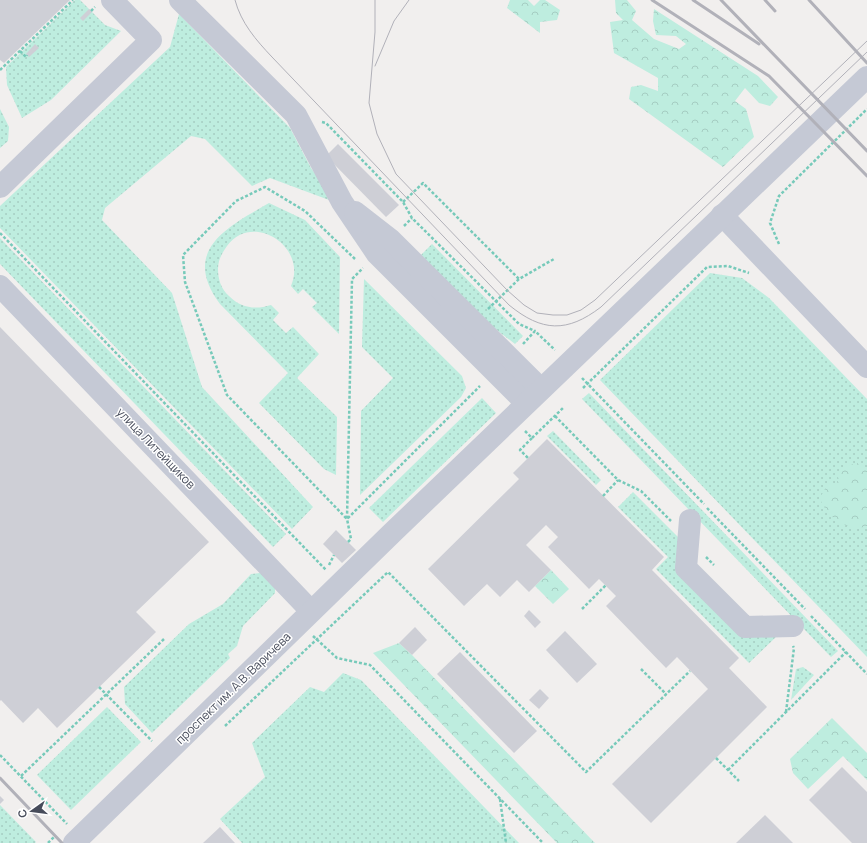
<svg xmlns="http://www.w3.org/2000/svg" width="867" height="843" viewBox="0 0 867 843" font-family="Manrope,sans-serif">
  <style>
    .grass { fill: url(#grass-dots) }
    .forest { fill: url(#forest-crowns) }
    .building { fill: #cecfd6 }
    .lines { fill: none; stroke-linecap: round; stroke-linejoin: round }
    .path { stroke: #77caba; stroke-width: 2.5; stroke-dasharray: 3 2; stroke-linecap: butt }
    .minor { stroke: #c5c9d5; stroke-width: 22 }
    .tram { stroke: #b1b1b9; stroke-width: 1 }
    .rail { stroke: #b1b1b9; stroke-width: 3 }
    .labels { text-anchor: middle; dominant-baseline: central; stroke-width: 3; stroke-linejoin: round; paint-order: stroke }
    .street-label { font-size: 12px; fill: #474c5b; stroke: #fff }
  </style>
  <defs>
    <pattern id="grass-dots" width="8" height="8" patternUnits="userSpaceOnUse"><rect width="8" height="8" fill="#beeddf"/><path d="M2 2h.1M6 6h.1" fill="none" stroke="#a5cdc2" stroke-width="1.8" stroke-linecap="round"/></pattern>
    <pattern id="forest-crowns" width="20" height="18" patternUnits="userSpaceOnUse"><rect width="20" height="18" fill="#beeddf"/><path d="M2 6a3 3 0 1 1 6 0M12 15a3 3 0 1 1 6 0" fill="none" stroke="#a5cdc2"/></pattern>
  </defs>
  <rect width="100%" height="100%" fill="#f1efee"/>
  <g class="grass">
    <path d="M75 0H80L105 25 121 31 51 100 22 118 7 85 6 67Z"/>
    <path d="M179 14 290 128 311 168 332 197 329 200 270 178 252 186 205 139 191 136 105 208 102 220 172 293 202 387 313 507 292 529 0 228V206L170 47Z"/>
    <path d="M0 109 9 127 8 141 0 148Z"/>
    <path d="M269 203 305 220 340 257 339 334 312 307 317 303 303 289 298 294 291 286C308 247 253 211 227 246 222 253 218 260 218 269 218 279 221 289 229 296 241 308 255 310 271 305L279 313 273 320 286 333 293 327 319 354 297 378 337 417 336 475 324 469 259 403 288 373 220 304C180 250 228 227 269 203Z"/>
    <path d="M0 238 286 534 273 547 0 264Z"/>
    <path d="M432 244 523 336 515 344 489 324 421 255Z"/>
    <path d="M710 273 742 278 769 298 867 399V657L600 380Z"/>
    <path d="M364 279 462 376 466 388 461 397 360 495 361 411 393 378 362 347Z"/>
    <path d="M589 393 838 651 831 657 582 399Z"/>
    <path d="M482 398 496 413 383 522 369 508Z"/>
    <path d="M553 431 601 480 596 485 547 436Z"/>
    <path d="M633 492 684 543 681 570 776 637 749 663 656 569 668 557 618 507Z"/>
    <path d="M260 573 269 579 275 588V593L243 626 237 646 228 654 230 658 152 733 125 704 124 687 189 624 223 604 251 574Z"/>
    <path d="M803 667 814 675 791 700 796 669Z"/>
    <path d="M343 673 361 680 519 843H242L220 819 265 777 252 743 310 687 324 692Z"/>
    <path d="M107 707 141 742 71 810 37 775Z"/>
    <path d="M0 805 36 842 35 843H0Z"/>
  </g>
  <g class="forest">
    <path d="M510 0H528L534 6 540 0H545L560 10 557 20 540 22V33L507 8Z"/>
    <path d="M615 0H627L636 11 632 20 654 39 679 49 686 44 676 36 656 35 653 21 654 9 758 76 778 97 770 106 759 103 745 88 735 101 746 109 754 137 723 167 629 99 631 87 641 85 658 91V78L614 53 610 22 623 20 616 13Z"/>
    <path d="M857 463 867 468V526C848 533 825 516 820 498L827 485 834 484 839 480 837 474 846 466Z"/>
    <path d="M551 570 569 589 553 604 535 586Z"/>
    <path d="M399 643 412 655 595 843H557L373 653Z"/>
    <path d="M832 718 867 753V780L843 756 808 789 793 773 790 759Z"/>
  </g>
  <g class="building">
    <path d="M0 0H70L4 63 0 60Z"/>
    <path d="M89 9 92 12 83 21 80 18Z"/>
    <path d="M35 44 39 48 29 57 26 54Z"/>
    <path d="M338 144 399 205 386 217 326 156Z"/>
    <path d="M0 327 209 542 136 612 156 632 57 728 38 708 23 723 1 700 0 701Z"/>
    <path d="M547 439 664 557 652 570 739 658 729 668 767 707 651 823 612 784 708 689 677 657 666 668 606 606 616 596 599 579 589 589 548 547 558 537 546 525 526 545 551 570 529 592 517 580 500 597 487 584 464 606 428 569 519 479 513 473Z"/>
    <path d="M336 530 356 550 342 563 323 544Z"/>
    <path d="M529 610 541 622 535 628 524 616Z"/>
    <path d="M415 627 427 640 412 655 399 643Z"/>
    <path d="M565 631 597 664 577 683 546 650Z"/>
    <path d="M460 652 537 731 514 753 437 674Z"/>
    <path d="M540 689 549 698 539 709 529 700Z"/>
    <path d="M842 767 867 792V843H852L809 800Z"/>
    <path d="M0 796 4 800 0 804Z"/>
    <path d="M765 815 793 843H736Z"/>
    <path d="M220 827 235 843H203Z"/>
  </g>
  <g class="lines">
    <g class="path">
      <path d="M91 11 95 7"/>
      <path d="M20 51 26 57 27 55"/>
      <path d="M0 70 73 0"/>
      <path d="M322 122 326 123 403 202 412 218 519 324 535 331"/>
      <path d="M403 202 423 183 519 279"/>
      <path d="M404 226 412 218"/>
      <path d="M0 233 326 570"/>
      <path d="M779 244 770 223 779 196 867 109"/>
      <path d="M355 259 305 211 265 187 236 201 183 255 185 282 227 395 347 519 480 386"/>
      <path d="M488 309 519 279 554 259"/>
      <path d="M523 344 535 331 555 350"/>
      <path d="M582 378 704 504"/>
      <path d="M583 388 707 267 728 266 749 273"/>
      <path d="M555 416 618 480 641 491 671 521"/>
      <path d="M525 431 532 438 520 450 528 458"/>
      <path d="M532 438 564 407"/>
      <path d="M603 496 618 480"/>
      <path d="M707 508 805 609"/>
      <path d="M348 542 351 539 347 519 352 279 363 268"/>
      <path d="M706 557 714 565"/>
      <path d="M329 565 334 555"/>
      <path d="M582 609 606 585"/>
      <path d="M811 616 867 674"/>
      <path d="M313 636 337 658 370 665 543 843"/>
      <path d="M641 669 666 694"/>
      <path d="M99 687 152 741"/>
      <path d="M786 712 794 648 793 646"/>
      <path d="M225 726 388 572 586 772 690 671"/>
      <path d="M0 755 67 824"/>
      <path d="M716 758 739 781"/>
      <path d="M728 770 846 652"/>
      <path d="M21 776 164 639"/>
      <path d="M500 799 506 843"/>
      <path d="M48 843 54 837"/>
    </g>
    <g class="minor">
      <path d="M180 0 296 115 342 202 377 254 526 403"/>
      <path d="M0 187 151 40 112 0"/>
      <path d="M355 212 391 240 541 389"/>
      <path d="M722 215 867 367"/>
      <path d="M0 286 311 611"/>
      <path d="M690 520 686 568 745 627 793 626"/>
      <path d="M74 843 393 532 867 77"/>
    </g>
    <g class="tram">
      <path d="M235 0C241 23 256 40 272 57L509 305C542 332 567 333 601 307L867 52"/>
      <path d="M375 0V32L369 103 377 134 396 174 507 290 524 305 537 313 553 315H567L581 310 595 300 867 41"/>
      <path d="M375 66 394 21 409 0"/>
    </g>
    <g class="rail">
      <path d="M652 0 769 76 867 176"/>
      <path d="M693 0 759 44"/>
      <path d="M721 0 867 151"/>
      <path d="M765 0 775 11"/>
      <path d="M809 0 867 63"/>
      <path d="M0 778 62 843"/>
    </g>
  </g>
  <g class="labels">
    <g class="street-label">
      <text transform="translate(156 448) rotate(46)">улица Литейщиков</text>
      <text transform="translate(233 688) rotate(-44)">проспект им. А.В. Варичева</text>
    </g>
  </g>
  <g transform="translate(32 811) rotate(256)" stroke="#ffffff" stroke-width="3" paint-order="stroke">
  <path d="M0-3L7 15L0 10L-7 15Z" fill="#474c5b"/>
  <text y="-6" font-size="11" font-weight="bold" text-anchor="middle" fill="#474c5b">С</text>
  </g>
</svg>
